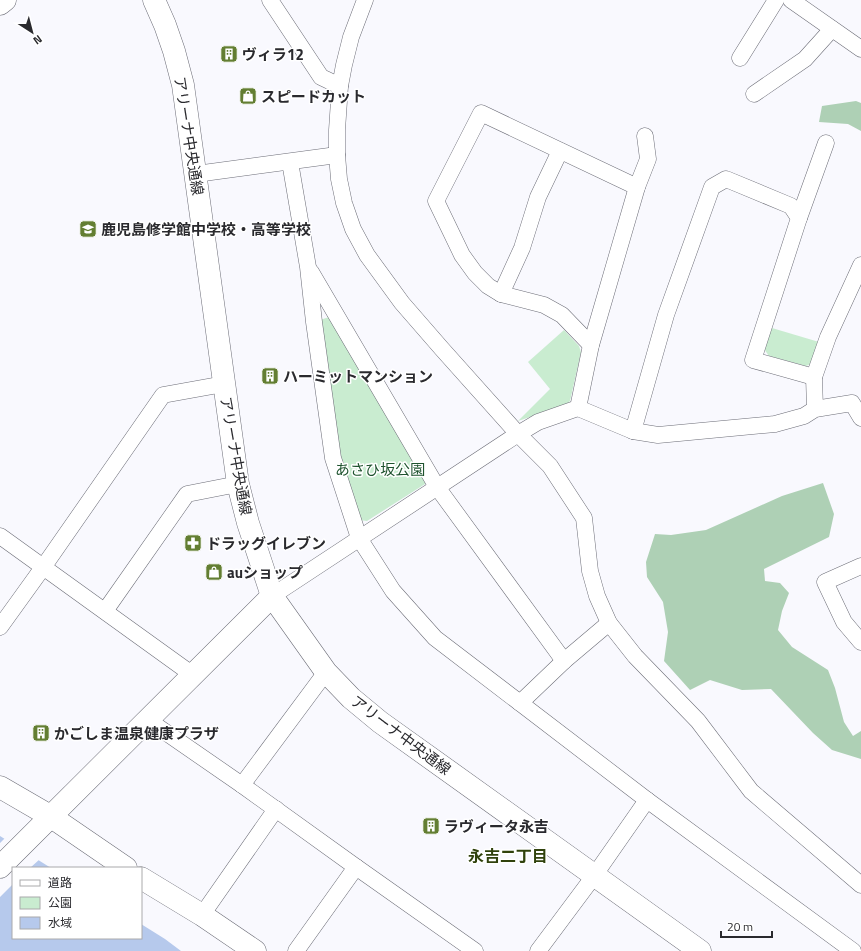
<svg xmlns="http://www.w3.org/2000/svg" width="861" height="951" viewBox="0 0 861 951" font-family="'Titillium Web','Noto Sans JP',sans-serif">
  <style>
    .green { fill: #c9ecd0 }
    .forest { fill: #aed0b5 }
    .water { fill: #b6c9ec }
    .pier { fill: #f9f9fe }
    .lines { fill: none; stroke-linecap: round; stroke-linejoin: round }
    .street-casing { stroke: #6c6d77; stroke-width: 17 }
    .secondary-casing { stroke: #6c6d77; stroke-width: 23 }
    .street { stroke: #fff; stroke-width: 16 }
    .secondary { stroke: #fff; stroke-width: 22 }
    .labels { text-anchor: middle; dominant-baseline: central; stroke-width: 3; stroke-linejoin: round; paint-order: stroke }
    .poi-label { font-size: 15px; font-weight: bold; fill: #2a2a2e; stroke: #fff; text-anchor: start }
    .street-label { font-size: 15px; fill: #2a2a2e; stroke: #fff }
    .park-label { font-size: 15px; fill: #1e532e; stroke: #fff }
    .neighbourhood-label { font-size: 16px; font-weight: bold; fill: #30420c; stroke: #fff }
  </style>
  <rect width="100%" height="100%" fill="#f9f9fe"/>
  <g class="green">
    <path d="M332 316 426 478 425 484 367 521 359 520 341 461 320 320Z"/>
    <path d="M772 328 819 342 813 363 806 366 769 356 764 349Z"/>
    <path d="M564 330 579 346 581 352 570 401 566 405 518 421 550 389 528 362Z"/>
  </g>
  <g class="forest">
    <path d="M856 101 861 103V131L848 124 819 122 822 106Z"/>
    <path d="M823 483 834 514 829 537 764 569 765 581 780 583 789 593 782 611 778 630 792 647 828 670 835 688 844 722 853 736 861 731V759L832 750 813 733 771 689 742 690 710 680 690 690 664 661 668 632 663 602 647 577 646 562 655 534 671 535 706 530 782 496Z"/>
  </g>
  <path class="water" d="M0 836 51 868H13V938H141V924L165 939 181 951H0Z"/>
  <path class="pier" d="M6 837 40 859 30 868H13V884L0 897V843Z"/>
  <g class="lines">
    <defs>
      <g id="street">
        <path d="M270 0 321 77 340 86"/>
        <path d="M365 0 351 37 344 65 340 86 337 130V155L339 179 344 203 353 229 367 255 402 303 442 349 518 434 550 466 584 518 590 571 597 596 609 623 635 656 698 721 751 791 861 885"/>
        <path d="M791 0 861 49"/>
        <path d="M740 58 776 0"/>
        <path d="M754 94 805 59 832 29"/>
        <path d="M290 162 308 267 314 322 333 458 359 538 393 591 435 638 647 800 853 951"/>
        <path d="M196 174 337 155"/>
        <path d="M799 218 826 143"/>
        <path d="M311 272 437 487 564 661"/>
        <path d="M501 294 522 248 538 197 560 151"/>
        <path d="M591 345 562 315 544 305 501 294 488 286 475 273 462 255 436 201 481 113 637 187"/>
        <path d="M578 408 591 345 637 187 648 159 645 136"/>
        <path d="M815 409 814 377 828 337 861 265"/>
        <path d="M633 431 666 315 712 187 726 179 791 206 799 218 753 360 814 377"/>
        <path d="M0 536 193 675"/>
        <path d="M861 566 825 582 844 622 861 642"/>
        <path d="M272 596 518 434 538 422 578 408 633 431 658 435 775 424 804 416 815 409 852 403 861 418"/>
        <path d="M105 611 187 494 238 484"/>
        <path d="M0 627 44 566 163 395 224 384"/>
        <path d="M520 703 564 661 609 623"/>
        <path d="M148 720 242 785 356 867 475 951"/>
        <path d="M242 785 326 672"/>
        <path d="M202 915 276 809"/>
        <path d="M296 951 356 867"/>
        <path d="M538 951 594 876 647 800"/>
      </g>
      <g id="secondary">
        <path d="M154 0 165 25 174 51 183 85 238 484 248 523 272 596 326 672 351 698 380 722 700 951"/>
        <path d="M0 4 5 0"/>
        <path d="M0 787 50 816 126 868"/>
        <path d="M0 867 272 596"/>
        <path d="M141 878 202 915 255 951"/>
      </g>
    </defs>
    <use href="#street" class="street-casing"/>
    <use href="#secondary" class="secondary-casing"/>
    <use href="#street" class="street"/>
    <use href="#secondary" class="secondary"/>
  </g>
  <defs>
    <symbol id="building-square" viewBox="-11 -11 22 22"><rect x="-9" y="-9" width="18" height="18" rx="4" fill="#637e32" stroke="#fff"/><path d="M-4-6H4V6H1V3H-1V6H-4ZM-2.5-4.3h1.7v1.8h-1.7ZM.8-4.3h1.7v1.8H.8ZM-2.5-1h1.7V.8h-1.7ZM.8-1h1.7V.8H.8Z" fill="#fff"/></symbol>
    <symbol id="shop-square" viewBox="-11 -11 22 22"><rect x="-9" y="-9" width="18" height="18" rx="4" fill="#637e32" stroke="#fff"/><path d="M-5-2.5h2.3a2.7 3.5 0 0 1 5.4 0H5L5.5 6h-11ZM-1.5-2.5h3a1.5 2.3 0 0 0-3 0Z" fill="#fff"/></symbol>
    <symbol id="school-square" viewBox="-11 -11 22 22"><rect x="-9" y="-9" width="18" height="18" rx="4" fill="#637e32" stroke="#fff"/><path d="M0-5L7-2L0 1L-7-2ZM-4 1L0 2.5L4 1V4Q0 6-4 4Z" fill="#fff"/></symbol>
    <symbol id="pharmacy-square" viewBox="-11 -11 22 22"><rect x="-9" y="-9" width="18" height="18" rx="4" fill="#637e32" stroke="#fff"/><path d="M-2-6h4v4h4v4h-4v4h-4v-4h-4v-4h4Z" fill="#fff"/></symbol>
  </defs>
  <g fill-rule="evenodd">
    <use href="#building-square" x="219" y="44" width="20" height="20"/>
    <use href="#shop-square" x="238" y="86" width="20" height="20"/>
    <use href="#school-square" x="78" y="219" width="20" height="20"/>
    <use href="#building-square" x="260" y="366" width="20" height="20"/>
    <use href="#pharmacy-square" x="183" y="533" width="20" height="20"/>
    <use href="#shop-square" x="204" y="562" width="20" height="20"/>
    <use href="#building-square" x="31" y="723" width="20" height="20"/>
    <use href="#building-square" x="421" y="816" width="20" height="20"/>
  </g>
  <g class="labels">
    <g class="poi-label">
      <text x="242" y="54">ヴィラ12</text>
      <text x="261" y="96">スピードカット</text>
      <text x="101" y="229">鹿児島修学館中学校・高等学校</text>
      <text x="283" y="376">ハーミットマンション</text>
      <text x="206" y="543">ドラッグイレブン</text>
      <text x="227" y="572">auショップ</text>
      <text x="54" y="733">かごしま温泉健康プラザ</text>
      <text x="444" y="826">ラヴィータ永吉</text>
    </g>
    <g class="street-label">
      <text transform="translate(189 136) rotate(81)">アリーナ中央通線</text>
      <text transform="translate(236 456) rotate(80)">アリーナ中央通線</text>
      <text transform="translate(401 735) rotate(37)">アリーナ中央通線</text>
    </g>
    <g class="park-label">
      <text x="380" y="469">あさひ坂公園</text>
    </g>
    <g class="neighbourhood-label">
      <text x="508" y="856">永吉二丁目</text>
    </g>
  </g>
  <rect x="12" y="867" width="130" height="72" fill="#ffffff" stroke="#aaaaab"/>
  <rect x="20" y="880" width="20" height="6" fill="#ffffff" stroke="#aaaaab"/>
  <text x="48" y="887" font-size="12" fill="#2a2a2e">道路</text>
  <rect x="20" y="897" width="20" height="12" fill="#c9ecd0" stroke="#aaaaab"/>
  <text x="48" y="907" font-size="12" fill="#2a2a2e">公園</text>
  <rect x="20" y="917" width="20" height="12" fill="#b6c9ec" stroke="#aaaaab"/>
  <text x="48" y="927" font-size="12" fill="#2a2a2e">水域</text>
  <g transform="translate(32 32) rotate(144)" stroke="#ffffff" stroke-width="3" paint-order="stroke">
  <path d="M0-3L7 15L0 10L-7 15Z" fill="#2a2a2e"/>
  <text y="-6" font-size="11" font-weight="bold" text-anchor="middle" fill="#2a2a2e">N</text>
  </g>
  <path d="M721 931v6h51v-6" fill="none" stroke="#2a2a2e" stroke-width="2"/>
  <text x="727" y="931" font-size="12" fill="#2a2a2e" stroke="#ffffff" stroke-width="3" paint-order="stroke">20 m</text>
</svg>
